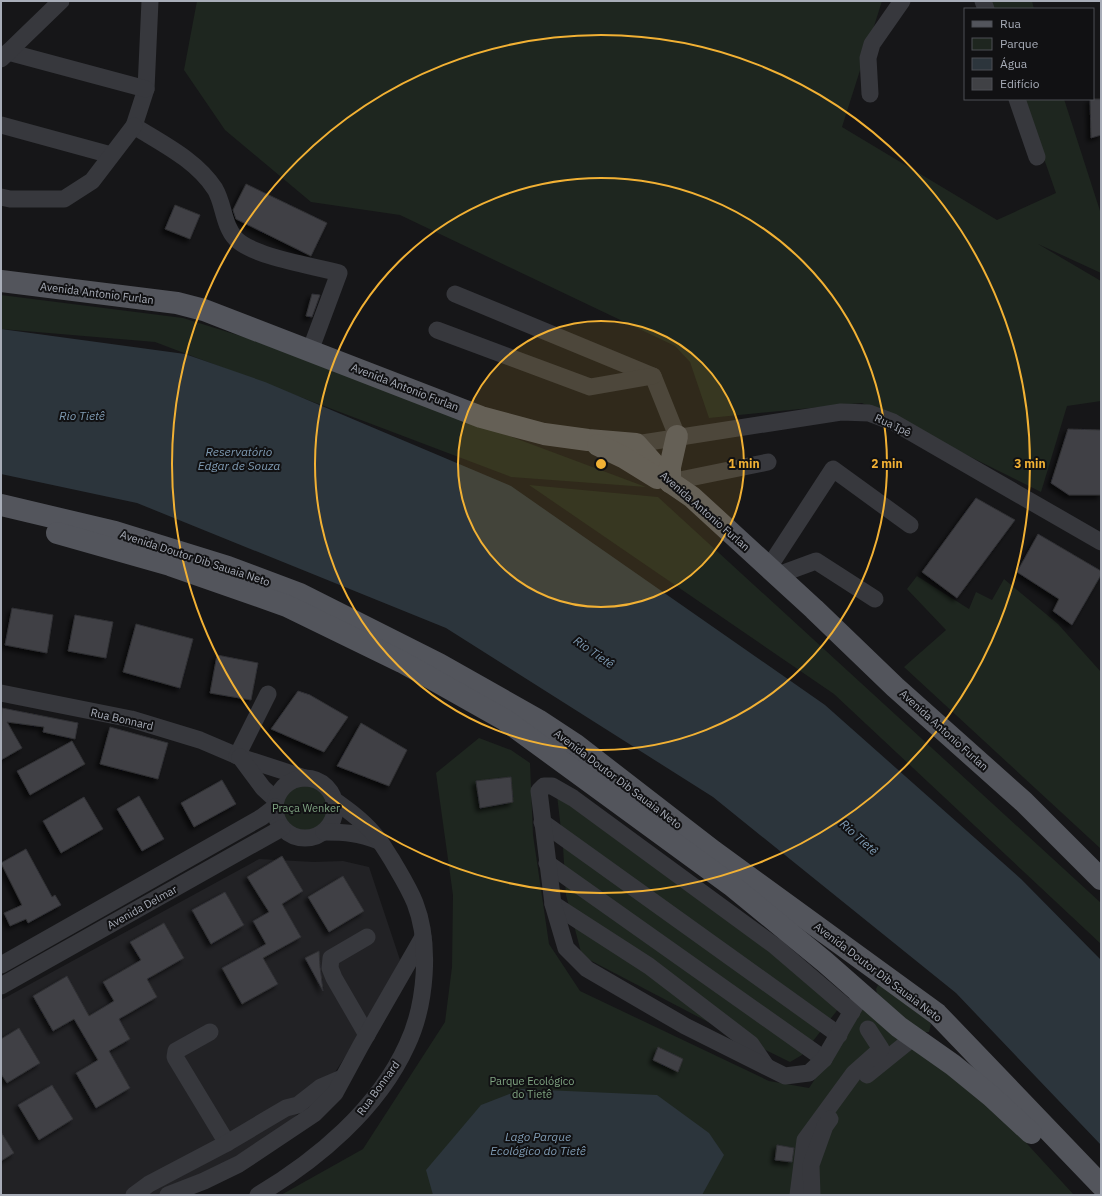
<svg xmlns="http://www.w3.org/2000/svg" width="1102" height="1196" viewBox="0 0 1102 1196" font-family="'IBM Plex Sans',sans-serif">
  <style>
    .built { fill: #222225 }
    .green { fill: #1e261f }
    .water { fill: #2c353c }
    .building { fill: #404145; stroke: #303034; filter: url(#shadow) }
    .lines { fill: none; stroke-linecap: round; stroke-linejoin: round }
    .minor { stroke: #37383d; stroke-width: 17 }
    .major { stroke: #53555c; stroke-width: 22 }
    .ring { fill: none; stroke: #f2b134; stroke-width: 2 }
    .labels { text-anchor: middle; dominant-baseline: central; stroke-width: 4; stroke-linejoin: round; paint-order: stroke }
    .street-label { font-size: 11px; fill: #a8adb8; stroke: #111113 }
    .park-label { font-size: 11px; fill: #7fa381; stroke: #111113 }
    .water-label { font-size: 12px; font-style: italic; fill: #7f9bb3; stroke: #111113 }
    .centre { fill: #f2b134; stroke: #111113; stroke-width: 2 }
    .ring-label { font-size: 12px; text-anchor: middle; font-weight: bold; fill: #f2b134; stroke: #111113; stroke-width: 4; stroke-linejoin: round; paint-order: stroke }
  </style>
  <defs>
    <filter id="shadow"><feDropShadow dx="-3.5" dy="3.5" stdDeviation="2" flood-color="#0009"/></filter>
  </defs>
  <rect width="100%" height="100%" fill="#161618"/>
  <path class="built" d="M259 859 314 862 343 861 369 867 400 960 369 1020 330 1080 282 1130 176 1190 161 1195H1V1000Z"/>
  <g class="green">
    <path d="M197 1H882L842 127 997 220 1056 193 1023 99H1064L1101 214V273L1038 244 1101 281V401L1067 406 1041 492 862 403 709 418 690 362 675 346 400 215 311 202 225 130 184 70Z"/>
    <path d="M989 1H1032L1034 9H992Z"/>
    <path d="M1 295 183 318 247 338 646 487 511 477 155 342 1 329Z"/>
    <path d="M529 485 658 497 1101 903V944L834 694Z"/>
    <path d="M917 576 969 609 976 592 992 600 1004 579 1058 624 1101 672V849L904 667 946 630 907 589Z"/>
    <path d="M479 738 511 750 530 763 533 835 549 944 580 991 769 1081 809 1088 865 1004 987 1100 1074 1195H281L363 1149 445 1022 452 967 453 895 436 773Z"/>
    <circle cx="306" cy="808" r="25"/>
    <path d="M557 795 789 965 839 1008 802 1055 790 1062 708 1022 582 956 566 895 563 847Z"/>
    <path d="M878 985C898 995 915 1008 931 1024L929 1032H919L877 993 876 989Z"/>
  </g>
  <g class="water">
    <path d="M1 329 185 354 265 382 511 486 825 705 1021 879 1101 960V1145L956 993 713 797 446 628 137 503 1 474Z"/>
    <path d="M522 1089 657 1095 709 1133 724 1155 702 1195H433L426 1170 481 1105Z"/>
  </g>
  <g class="building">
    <path d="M1090 99H1101V135L1091 138Z"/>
    <path d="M246 184 327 223 311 256 236 219 233 210Z"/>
    <path d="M175 205 200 215 190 239 165 229Z"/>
    <path d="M312 294 320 295 312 317 306 316Z"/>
    <path d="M1068 429 1101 430V495H1069L1051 483Z"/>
    <path d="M976 498 1015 520 957 598 922 572Z"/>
    <path d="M1038 534 1101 571V575L1072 625 1053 611 1059 599 1017 572Z"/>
    <path d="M12 608 53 615 47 653 5 645Z"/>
    <path d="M75 615 113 622 106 658 68 651Z"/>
    <path d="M136 624 193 639 180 688 123 672Z"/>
    <path d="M217 655 258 663 251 700 210 693Z"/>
    <path d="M298 691 310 695 348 717 324 752 271 729Z"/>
    <path d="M2 708 78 723 75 739 43 732 44 727 7 722 22 748 1 760Z"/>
    <path d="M361 723 407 750 389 786 337 766Z"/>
    <path d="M110 727 168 743 158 779 100 764Z"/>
    <path d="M72 741 85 764 30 795 17 771Z"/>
    <path d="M511 777 513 802 480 808 476 781Z"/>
    <path d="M222 780 236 804 194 827 181 803Z"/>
    <path d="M139 796 164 839 142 851 117 809Z"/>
    <path d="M84 797 103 829 61 853 43 821Z"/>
    <path d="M26 849 52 897 55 895 61 905 28 923 26 919 10 926 4 913 22 905 1 863Z"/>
    <path d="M282 856 303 891 282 904 301 937 263 958 278 984 242 1004 222 968 266 944 253 921 269 912 247 877Z"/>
    <path d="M343 876 364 911 329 932 308 897Z"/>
    <path d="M225 892 244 925 211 944 192 910Z"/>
    <path d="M164 923 184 958 147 979 157 997 119 1019 130 1039 109 1051 130 1088 96 1108 76 1073 98 1060 74 1019 53 1031 33 996 67 976 89 1016 114 1001 103 982 141 960 130 942Z"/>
    <path d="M319 951 320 967 323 991 305 958Z"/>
    <path d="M19 1028 40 1063 7 1083 1 1074V1039Z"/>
    <path d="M658 1047 683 1059 678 1072 653 1060Z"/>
    <path d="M52 1085 73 1119 39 1140 18 1105Z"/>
    <path d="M1 1132 14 1153 1 1161Z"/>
    <path d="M777 1145 794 1148 792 1162 775 1160Z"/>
  </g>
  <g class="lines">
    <g class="minor">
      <path d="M150 1 146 89 134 126C163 144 196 160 215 189 224 204 223 225 236 239 254 257 314 266 339 273L310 351"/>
      <path d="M983 1 986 9"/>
      <path d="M8 52 146 89"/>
      <path d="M1 59 61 1"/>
      <path d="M870 94 868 58 872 44 902 1"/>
      <path d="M1017 99 1037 157"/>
      <path d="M1 125 111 155"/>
      <path d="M1 197 10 199H64L92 181 134 126"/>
      <path d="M455 294 653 376 677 436"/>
      <path d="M437 330 590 387 653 376"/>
      <path d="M636 444 841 412 869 413 893 422 1101 542"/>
      <path d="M670 482 768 462"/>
      <path d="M769 567 833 469 910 525"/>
      <path d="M778 575 816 561 875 599"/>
      <path d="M1 693 131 719 200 740 240 757 305 778"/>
      <path d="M237 756 268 694"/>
      <path d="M240 757 263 788 276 800"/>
      <circle cx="305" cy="808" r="30"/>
      <path d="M542 822 839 1035"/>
      <path d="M324 832C346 832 358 833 379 841"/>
      <path d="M547 863 824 1059"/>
      <path d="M553 904 649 966 751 1044 766 1066"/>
      <path d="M367 937 331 958 330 968 334 978 367 1035"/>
      <path d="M1 965 262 817 275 807"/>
      <path d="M1 986 282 828"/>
      <path d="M852 1012 775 946 573 798 552 786H544L539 791 553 904 566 948 587 969 685 1026 785 1076 809 1073 824 1059 862 994"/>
      <path d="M210 1032 176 1051 175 1057 227 1143"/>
      <path d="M867 1075 914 1037"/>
      <path d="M134 1195 149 1184 227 1143 286 1108 298 1105 321 1087 342 1078"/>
      <path d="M168 1195 204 1181 239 1164 314 1114 335 1093 361 1045 423 937"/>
      <path d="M258 1195C317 1160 378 1109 407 1045 426 1005 431 944 415 903 409 888 400 874 392 860 386 851 381 841 373 833 362 820 348 810 334 800"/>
      <path d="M798 1195 805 1140 854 1073 881 1049 868 1029"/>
      <path d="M812 1195 811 1165 825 1126 830 1119"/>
    </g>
    <g class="major">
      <path d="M1 281 177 303 204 310 481 417 544 434 588 440 636 444 670 482 692 497 814 609 895 687 1024 802 1101 879"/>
      <path d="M598 445 623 457 657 478"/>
      <path d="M670 482V467L677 436"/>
      <path d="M1 505 115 532 228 567 300 594 439 664 538 720 576 745 713 851 937 1014 1101 1185"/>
      <path d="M57 533 170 565 287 606 402 662 505 720 731 885 825 962 899 1027 953 1065 991 1096 1031 1133"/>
    </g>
  </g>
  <circle cx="601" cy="464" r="143" fill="#f2b134" fill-opacity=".12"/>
  <g class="ring">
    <circle cx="601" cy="464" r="143"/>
    <circle cx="601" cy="464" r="286"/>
    <circle cx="601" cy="464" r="429"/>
  </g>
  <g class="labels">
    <g class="street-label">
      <text transform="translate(97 293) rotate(7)">Avenida Antonio Furlan</text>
      <text transform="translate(405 387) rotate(21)">Avenida Antonio Furlan</text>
      <text transform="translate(893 425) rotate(25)">Rua Ipê</text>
      <text transform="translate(705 511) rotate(41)">Avenida Antonio Furlan</text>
      <text transform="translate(195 558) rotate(18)">Avenida Doutor Dib Sauaia Neto</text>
      <text transform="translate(122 719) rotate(13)">Rua Bonnard</text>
      <text transform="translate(944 730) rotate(42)">Avenida Antonio Furlan</text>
      <text transform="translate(618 779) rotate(37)">Avenida Doutor Dib Sauaia Neto</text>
      <text transform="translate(142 907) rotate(-29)">Avenida Delmar</text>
      <text transform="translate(878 972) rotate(37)">Avenida Doutor Dib Sauaia Neto</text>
      <text transform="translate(378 1088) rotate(-54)">Rua Bonnard</text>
    </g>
    <g class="park-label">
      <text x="306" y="808">Praça Wenker</text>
      <text x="532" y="1081">Parque Ecológico<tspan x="532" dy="13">do Tietê</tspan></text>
    </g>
    <g class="water-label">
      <text x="82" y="415">Rio Tietê</text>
      <text x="239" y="451">Reservatório<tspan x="239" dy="14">Edgar de Souza</tspan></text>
      <text transform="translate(594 652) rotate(35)">Rio Tietê</text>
      <text transform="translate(859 837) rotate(42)">Rio Tietê</text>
      <text x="538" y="1136">Lago Parque<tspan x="538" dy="14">Ecológico do Tietê</tspan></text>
    </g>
  </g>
  <circle cx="601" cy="464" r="6" class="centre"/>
  <g class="ring-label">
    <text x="744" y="468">1 min</text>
    <text x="887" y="468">2 min</text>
    <text x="1030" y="468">3 min</text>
  </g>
  <rect width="1102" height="1196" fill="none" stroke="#a8adb8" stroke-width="4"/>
  <rect x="964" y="8" width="130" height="92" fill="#111113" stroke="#4d4f55"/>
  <rect x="972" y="21" width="20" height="6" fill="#53555c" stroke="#4d4f55"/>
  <text x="1000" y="28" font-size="12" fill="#a8adb8">Rua</text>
  <rect x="972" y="38" width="20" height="12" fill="#1e261f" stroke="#4d4f55"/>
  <text x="1000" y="48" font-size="12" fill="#a8adb8">Parque</text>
  <rect x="972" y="58" width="20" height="12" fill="#2c353c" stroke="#4d4f55"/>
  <text x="1000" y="68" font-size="12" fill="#a8adb8">Água</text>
  <rect x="972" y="78" width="20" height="12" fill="#404145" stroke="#4d4f55"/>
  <text x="1000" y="88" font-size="12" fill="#a8adb8">Edifício</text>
</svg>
